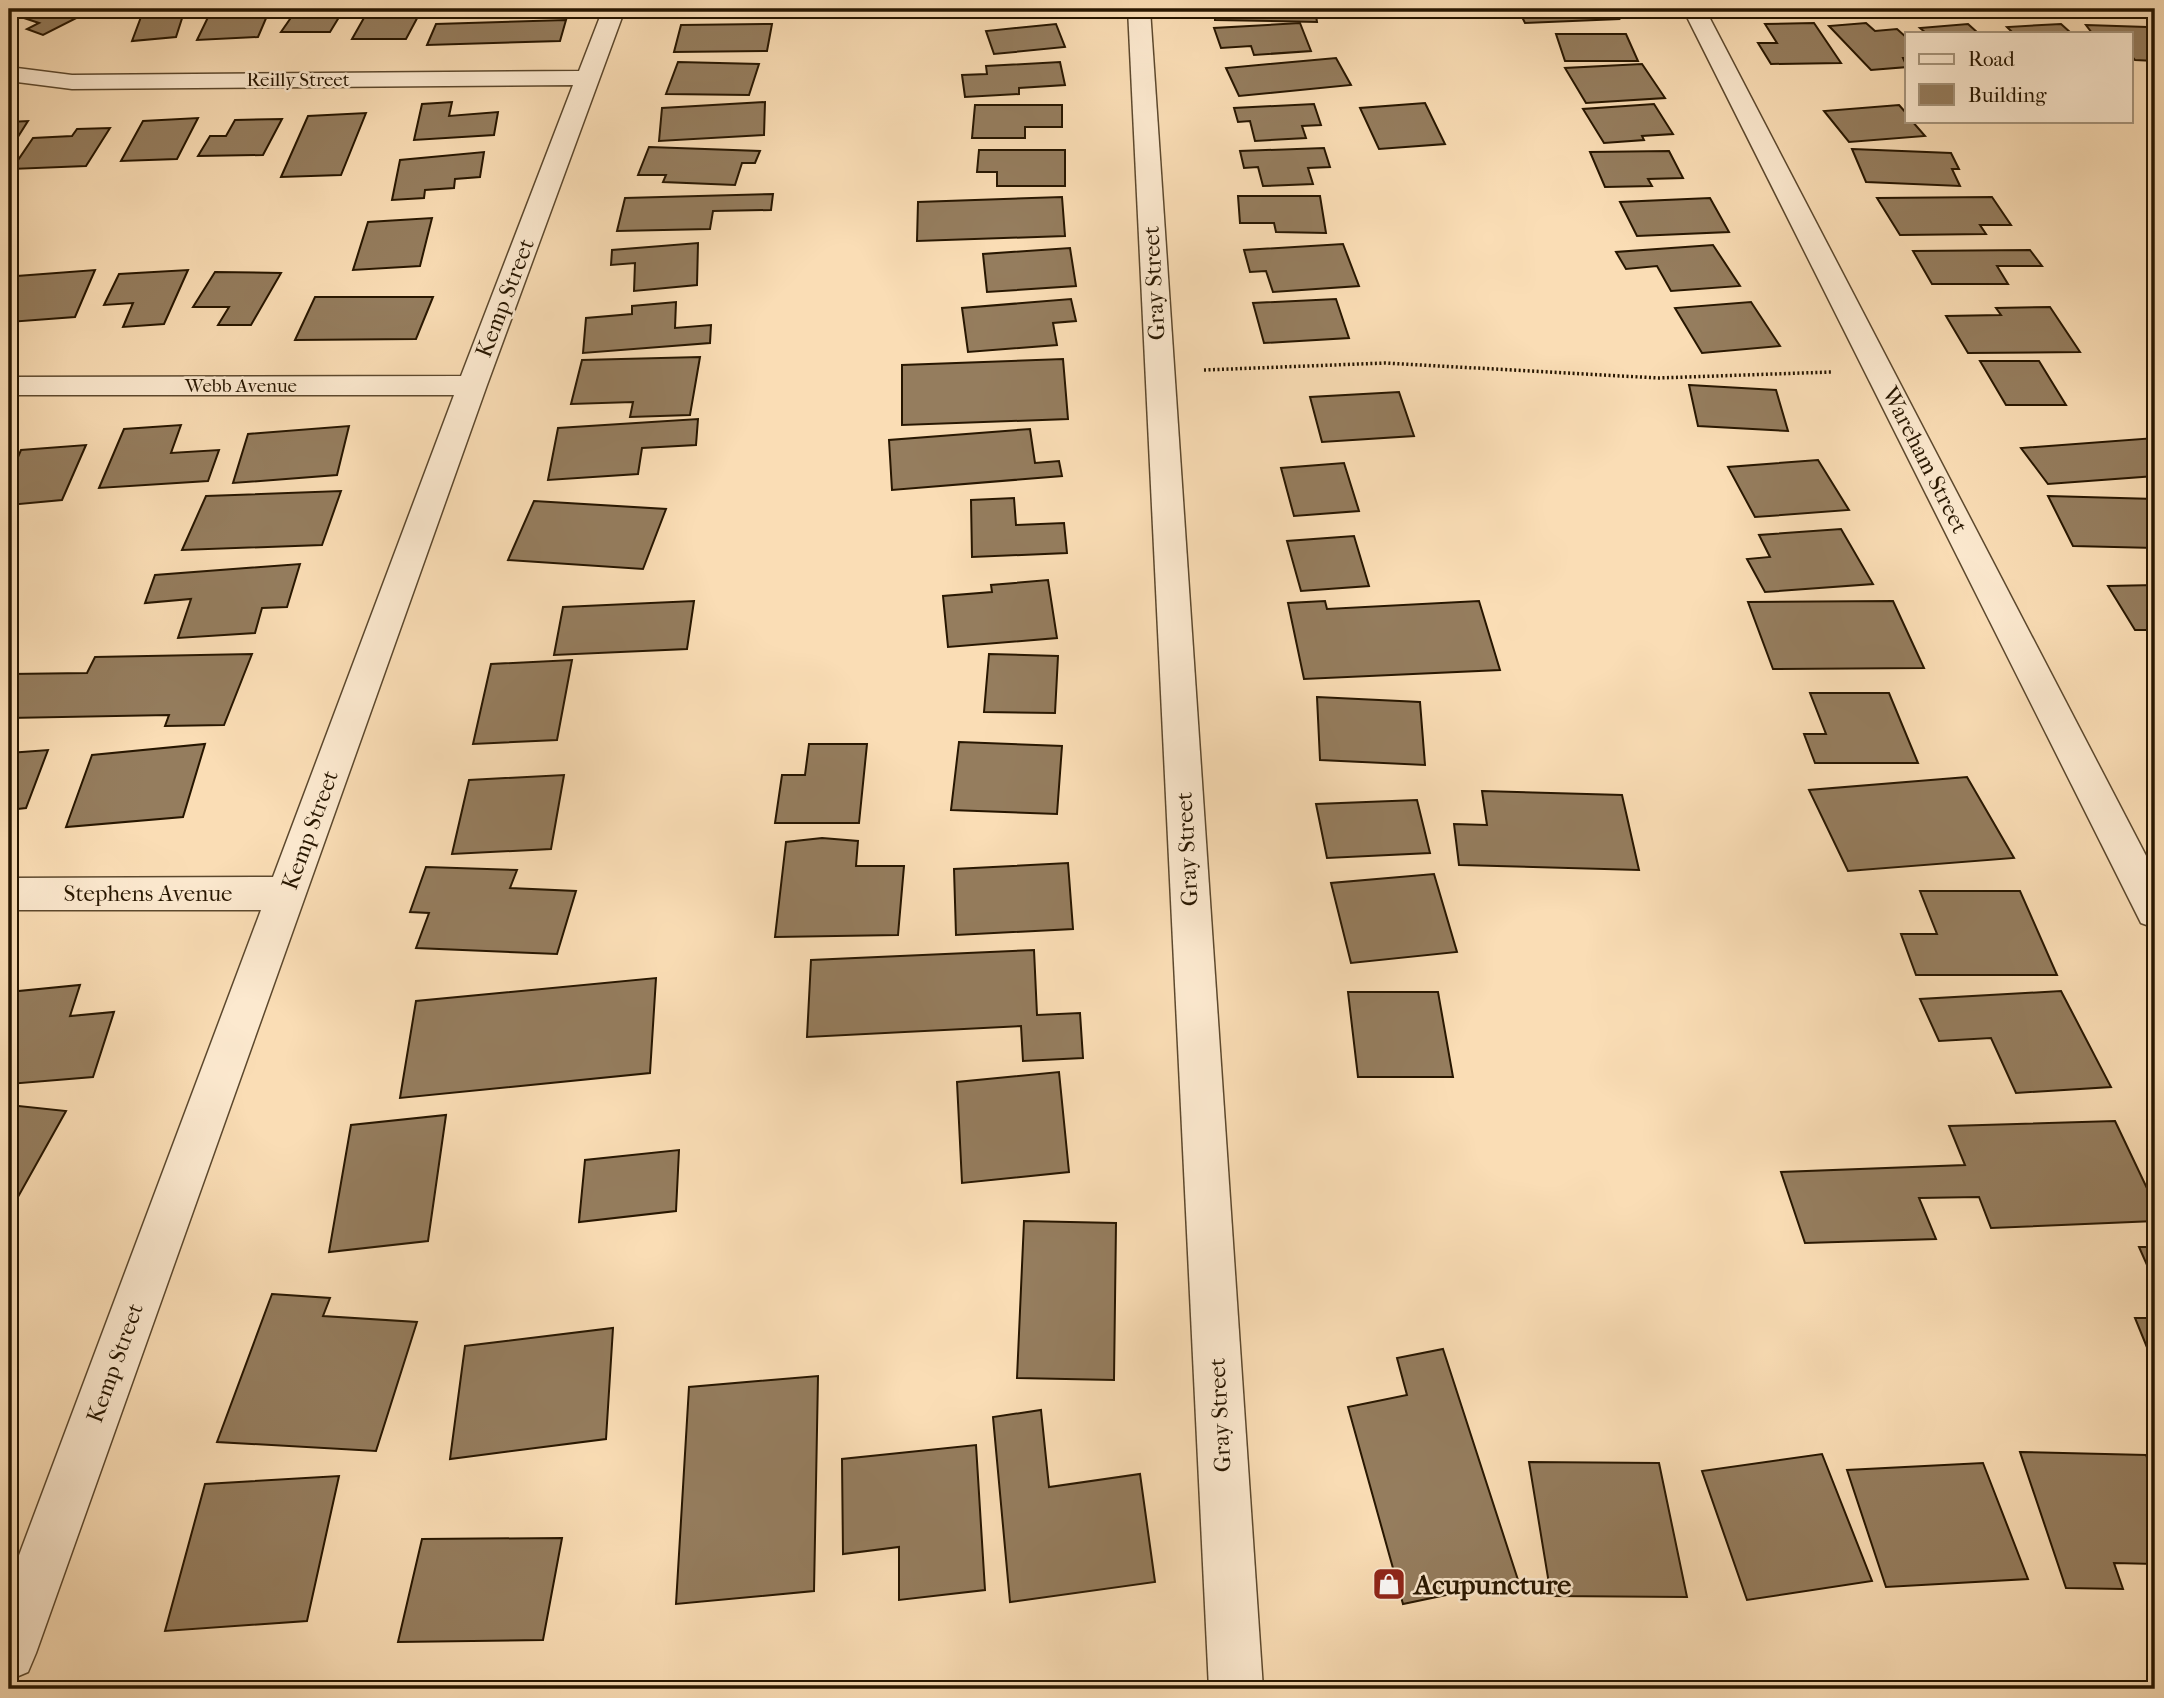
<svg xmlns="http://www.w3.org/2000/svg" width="2164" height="1698" viewBox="0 0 2164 1698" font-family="'IM FELL French Canon',serif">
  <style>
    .building { fill: #957d5e; stroke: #271600; stroke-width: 2 }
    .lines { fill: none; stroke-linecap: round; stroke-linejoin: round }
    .minor-casing { stroke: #5c482d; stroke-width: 3 }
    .path { stroke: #271600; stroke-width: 3.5; stroke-dasharray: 2 2.5; stroke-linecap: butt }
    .minor { fill: #fce9cf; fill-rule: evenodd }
    .labels { text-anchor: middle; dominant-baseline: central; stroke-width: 5; stroke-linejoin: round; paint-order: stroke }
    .far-street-label { font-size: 19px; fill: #271600; stroke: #fce9cf }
    .street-label { font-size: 23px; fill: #271600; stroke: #fce9cf }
    .near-poi-label { font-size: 28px; font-weight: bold; fill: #271600; stroke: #fce9cf; text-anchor: start }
  </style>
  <rect width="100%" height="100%" fill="#faddb5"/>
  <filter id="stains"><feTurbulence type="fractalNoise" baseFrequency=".00286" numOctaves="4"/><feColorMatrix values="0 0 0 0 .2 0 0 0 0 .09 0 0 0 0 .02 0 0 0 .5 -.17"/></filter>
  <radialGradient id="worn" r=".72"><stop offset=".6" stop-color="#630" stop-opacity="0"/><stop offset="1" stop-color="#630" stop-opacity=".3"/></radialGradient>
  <g class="building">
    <path d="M27 9H94L43 35 27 29 39 23 15 15Z"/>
    <path d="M144 9H185L176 37 132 41Z"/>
    <path d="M212 9H270L258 37 197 40Z"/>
    <path d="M297 9H344L330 32H281Z"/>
    <path d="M369 9H422L406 39H352Z"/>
    <path d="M694 9H771L770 16 692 17Z"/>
    <path d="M1006 9H1040L1039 16 1005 15Z"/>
    <path d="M1215 9H1315L1317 22 1215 20Z"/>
    <path d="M1518 9H1613L1619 19 1525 23Z"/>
    <path d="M566 20 560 41 427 45 436 24Z"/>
    <path d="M1300 23 1311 51 1254 55 1251 46 1221 48 1214 28Z"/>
    <path d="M1814 23 1841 63 1771 64 1758 43H1777L1765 24Z"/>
    <path d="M1866 23 1875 31 1897 29 1907 38V58H1903L1907 67 1871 70 1829 26Z"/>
    <path d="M772 24 767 51 674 52 681 25Z"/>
    <path d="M1056 24 1065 47 994 54 986 31Z"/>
    <path d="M1968 24 1978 33H1926L1920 28Z"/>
    <path d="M2061 24 2071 33H2013L2007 27Z"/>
    <path d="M2086 25 2147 27 2155 37V61L2135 60 2131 55V33H2092Z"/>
    <path d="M1556 34H1626L1638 61H1565Z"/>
    <path d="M1336 58 1351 85 1239 96 1226 68Z"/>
    <path d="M678 62 759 64 749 95 666 94Z"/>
    <path d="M1060 62 1065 85 1019 88V94L965 97 962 75 987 74 986 66Z"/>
    <path d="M1642 64 1665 98 1586 103 1565 68Z"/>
    <path d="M452 102 449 116 498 112 494 135 414 140 422 104Z"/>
    <path d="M765 102 764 135 659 141 662 108Z"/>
    <path d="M1425 103 1445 144 1379 149 1360 108Z"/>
    <path d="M1314 104 1321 125 1302 126 1306 138 1255 141 1250 121 1238 122 1234 108Z"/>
    <path d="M1654 104 1673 134 1642 136 1644 140 1604 143 1583 109Z"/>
    <path d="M975 105H1062V127H1025V138H972Z"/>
    <path d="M1899 105 1907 114V121H1912L1925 136 1849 142 1824 111Z"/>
    <path d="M366 113 341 175 281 177 308 116Z"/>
    <path d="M198 118 177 159 121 161 143 121Z"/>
    <path d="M282 119 263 155 198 156 210 136H226L235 120Z"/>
    <path d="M28 121 9 151V122Z"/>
    <path d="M110 128 86 166 12 169 33 138 72 136 77 129Z"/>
    <path d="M649 147 760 151 755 163H742L735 185 663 182 666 175H638Z"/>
    <path d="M1324 148 1330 167 1308 168 1313 184 1263 186 1258 167 1244 168 1240 151Z"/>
    <path d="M1852 149 1951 153 1959 169H1952L1960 186 1866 182Z"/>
    <path d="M979 150H1065V186H997V172H977Z"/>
    <path d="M1669 151 1683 178 1648 179 1652 186 1605 187 1590 152Z"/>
    <path d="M484 152 480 177 455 179 454 188 425 190 424 198 392 200 400 160Z"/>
    <path d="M773 194 771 210 713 211 710 229 617 231 625 198Z"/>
    <path d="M1238 196H1320L1326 233 1276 232 1274 223H1240Z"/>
    <path d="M1062 197 1065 236 917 241 918 202Z"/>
    <path d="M1992 197 2011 225H1980L1986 234 1900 235 1877 198Z"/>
    <path d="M1710 198 1729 232 1637 236 1620 202Z"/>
    <path d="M432 218 420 266 353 270 368 222Z"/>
    <path d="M698 243 697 285 634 291 635 263 611 265 612 250Z"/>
    <path d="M1343 244 1359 286 1273 292 1266 271 1250 272 1244 250Z"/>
    <path d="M1713 245 1740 286 1671 291 1657 266 1626 269 1616 252Z"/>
    <path d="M1070 248 1076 286 987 292 983 254Z"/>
    <path d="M2030 250 2042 266H1997L2008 284H1932L1913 251Z"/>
    <path d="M95 270 75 317 9 322V293L17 276Z"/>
    <path d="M188 270 164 324 123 327 133 303 104 305 119 274Z"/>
    <path d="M215 272 281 273 251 325H218L229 307H193Z"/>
    <path d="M315 297H433L416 339 295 340Z"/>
    <path d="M1071 299 1076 321 1053 323 1057 345 968 352 962 308Z"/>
    <path d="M1336 299 1349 338 1264 343 1253 303Z"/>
    <path d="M676 302 675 328 711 325 710 343 583 353 586 318 632 314V306Z"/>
    <path d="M1751 302 1780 346 1702 353 1675 308Z"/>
    <path d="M2050 307 2080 352 1968 353 1946 316 2001 315 1996 308Z"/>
    <path d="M700 357 690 415 630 417 633 402 571 404 582 360Z"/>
    <path d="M1063 359 1068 419 902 425V365Z"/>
    <path d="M1980 361H2039L2066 405H2006Z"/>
    <path d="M1689 385 1776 390 1788 431 1698 426Z"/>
    <path d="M1399 392 1414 436 1322 442 1310 397Z"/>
    <path d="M698 419 696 445 642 448 638 474 548 480 558 428Z"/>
    <path d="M181 425 171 453 219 450 208 481 99 488 124 429Z"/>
    <path d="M349 426 337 475 233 483 248 434Z"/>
    <path d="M1030 429 1035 463 1059 461 1062 476 892 490 889 440Z"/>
    <path d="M2155 438V476L2048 484 2021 448Z"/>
    <path d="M86 445 62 500 9 505V478L21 450Z"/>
    <path d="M1818 460 1849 510 1755 517 1728 467Z"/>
    <path d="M1344 463 1359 511 1294 516 1281 468Z"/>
    <path d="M341 491 322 545 182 550 206 496Z"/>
    <path d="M2048 496 2155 499V548L2073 546Z"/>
    <path d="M1014 498 1016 525 1064 523 1067 553 972 557 971 500Z"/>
    <path d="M534 501 666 509 643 569 508 560Z"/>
    <path d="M1841 529 1873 584 1765 592 1747 559 1770 557 1759 535Z"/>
    <path d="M1354 536 1369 586 1301 591 1287 541Z"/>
    <path d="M300 564 287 607 262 608 255 633 178 638 191 599 145 603 155 575Z"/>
    <path d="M1048 580 1057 638 948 647 943 596 992 592 991 585Z"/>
    <path d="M2155 585V630H2135L2108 586Z"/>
    <path d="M694 601 687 649 554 655 563 607Z"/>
    <path d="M1325 601 1327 609 1479 601 1500 670 1304 679 1288 603Z"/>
    <path d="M1893 601 1924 668 1773 669 1748 602Z"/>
    <path d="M252 654 224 725 165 726 169 715 9 718V710L15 698 9 699 10 674 87 673 95 657Z"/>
    <path d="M989 654 1058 656 1055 713 984 712Z"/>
    <path d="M572 660 557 740 473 744 491 664Z"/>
    <path d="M1810 693H1889L1918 763H1815L1804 734H1826Z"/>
    <path d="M1317 697 1420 702 1425 765 1320 760Z"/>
    <path d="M959 742 1062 746 1057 814 951 810Z"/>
    <path d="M205 744 183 817 66 827 92 755Z"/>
    <path d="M809 744H867L859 823H775L782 775H805Z"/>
    <path d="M48 750 26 808 9 810V753Z"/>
    <path d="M564 775 551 849 452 854 469 780Z"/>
    <path d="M1967 777 2014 858 1848 871 1809 790Z"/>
    <path d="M1482 791 1622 795 1639 870 1459 865 1454 824 1487 825Z"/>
    <path d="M1417 800 1430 853 1327 858 1316 804Z"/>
    <path d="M822 838 858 841 856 866H904L898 935 775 937 786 842Z"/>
    <path d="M1068 863 1073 929 956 935 954 869Z"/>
    <path d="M426 867 517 870 510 888 576 891 557 954 416 948 429 913 410 912Z"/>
    <path d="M1434 874 1457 952 1351 963 1331 883Z"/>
    <path d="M1920 891H2020L2057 975H1916L1901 934H1937Z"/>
    <path d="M1034 950 1037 1015 1080 1013 1083 1058 1023 1061 1021 1026 807 1037 811 960Z"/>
    <path d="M656 978 650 1073 400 1098 416 1001Z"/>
    <path d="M80 985 70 1016 114 1012 93 1077 9 1084V992Z"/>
    <path d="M2061 991 2111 1087 2016 1093 1991 1038 1939 1041 1920 999Z"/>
    <path d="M1348 992H1438L1453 1077H1358Z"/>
    <path d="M1059 1072 1069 1172 962 1183 957 1082Z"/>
    <path d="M9 1105 66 1111 9 1213Z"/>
    <path d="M446 1115 428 1241 329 1252 351 1125Z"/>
    <path d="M2115 1121 2155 1205V1221L1991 1228 1979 1197 1919 1198 1936 1239 1805 1243 1781 1172 1965 1165 1949 1126Z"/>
    <path d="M679 1150 676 1211 579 1222 585 1160Z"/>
    <path d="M1024 1221 1116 1223 1114 1380 1017 1378Z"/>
    <path d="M2139 1247H2155V1283Z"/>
    <path d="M272 1294 330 1298 323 1316 417 1322 376 1451 217 1442Z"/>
    <path d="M2135 1318H2155V1367Z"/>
    <path d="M613 1328 606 1439 450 1459 465 1346Z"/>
    <path d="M1443 1349 1518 1580 1403 1604 1348 1407 1407 1395 1397 1358Z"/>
    <path d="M818 1376 814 1591 676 1604 689 1387Z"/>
    <path d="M1041 1410 1049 1487 1140 1474 1155 1582 1010 1602 993 1417Z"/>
    <path d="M976 1445 985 1590 899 1600V1547L843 1554 842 1459Z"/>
    <path d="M2020 1452 2146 1455 2155 1479V1564L2114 1563 2123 1589 2066 1588Z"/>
    <path d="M1822 1454 1872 1581 1747 1600 1702 1471Z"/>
    <path d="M1529 1462 1659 1463 1687 1597 1551 1596Z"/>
    <path d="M1983 1463 2028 1579 1886 1587 1847 1470Z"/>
    <path d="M339 1476 307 1621 165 1631 205 1484Z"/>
    <path d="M562 1538 543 1640 398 1642 422 1539Z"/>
  </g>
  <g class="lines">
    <defs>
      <g id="minor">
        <path d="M603 9H625L487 385 36 1653 28 1672 9 1680V1582L261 910H9V878L273 877 454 395H9V377L461 376 573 85 72 89 9 81V67L72 75 579 71Z"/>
        <path d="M1128 9H1150L1263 1689H1209Z"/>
        <path d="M1683 9H1705L2155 873V928L2141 923Z"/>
      </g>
    </defs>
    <use href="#minor" class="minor-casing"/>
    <path class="path" d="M1204 370 1385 363 1658 378 1831 372"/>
    <use href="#minor" class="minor"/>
  </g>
  <defs>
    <symbol id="shop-square" viewBox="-11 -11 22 22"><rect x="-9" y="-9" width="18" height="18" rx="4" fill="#8f2418" stroke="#fce9cf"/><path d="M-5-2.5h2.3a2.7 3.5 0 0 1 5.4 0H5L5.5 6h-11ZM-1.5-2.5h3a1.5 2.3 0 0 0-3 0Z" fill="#fff"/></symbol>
  </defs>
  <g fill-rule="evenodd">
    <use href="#shop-square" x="1370" y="1565" width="38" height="38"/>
  </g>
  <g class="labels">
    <g class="far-street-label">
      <text x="298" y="80">Reilly Street</text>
      <text x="241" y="386">Webb Avenue</text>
    </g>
    <g class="street-label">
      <text transform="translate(1154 283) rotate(-93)">Gray Street</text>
      <text transform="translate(505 298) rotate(-69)">Kemp Street</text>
      <text transform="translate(1925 460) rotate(63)">Wareham Street</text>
      <text transform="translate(310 830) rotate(-70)">Kemp Street</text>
      <text transform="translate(1187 849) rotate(-93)">Gray Street</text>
      <text x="148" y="893">Stephens Avenue</text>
      <text transform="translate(115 1363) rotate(-70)">Kemp Street</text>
      <text transform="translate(1220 1415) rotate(-93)">Gray Street</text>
    </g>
    <g class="near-poi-label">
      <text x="1414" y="1584">Acupuncture</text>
    </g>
  </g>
  <rect width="2164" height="1698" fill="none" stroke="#faddb5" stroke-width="35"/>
  <rect x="10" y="10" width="2143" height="1677" fill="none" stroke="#271600" stroke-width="3.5"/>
  <rect x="18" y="18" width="2129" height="1663" fill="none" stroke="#271600" stroke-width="2"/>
  <rect x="1905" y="32" width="228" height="91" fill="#fce9cf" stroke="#a7957c" stroke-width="2"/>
  <rect x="1919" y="54" width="35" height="10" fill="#fce9cf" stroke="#a7957c" stroke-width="2"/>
  <text x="1968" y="66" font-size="21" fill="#271600">Road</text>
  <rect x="1919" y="84" width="35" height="21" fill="#957d5e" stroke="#a7957c" stroke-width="2"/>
  <text x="1968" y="102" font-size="21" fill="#271600">Building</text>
  <rect width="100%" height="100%" filter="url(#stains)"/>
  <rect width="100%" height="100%" fill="url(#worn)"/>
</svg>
